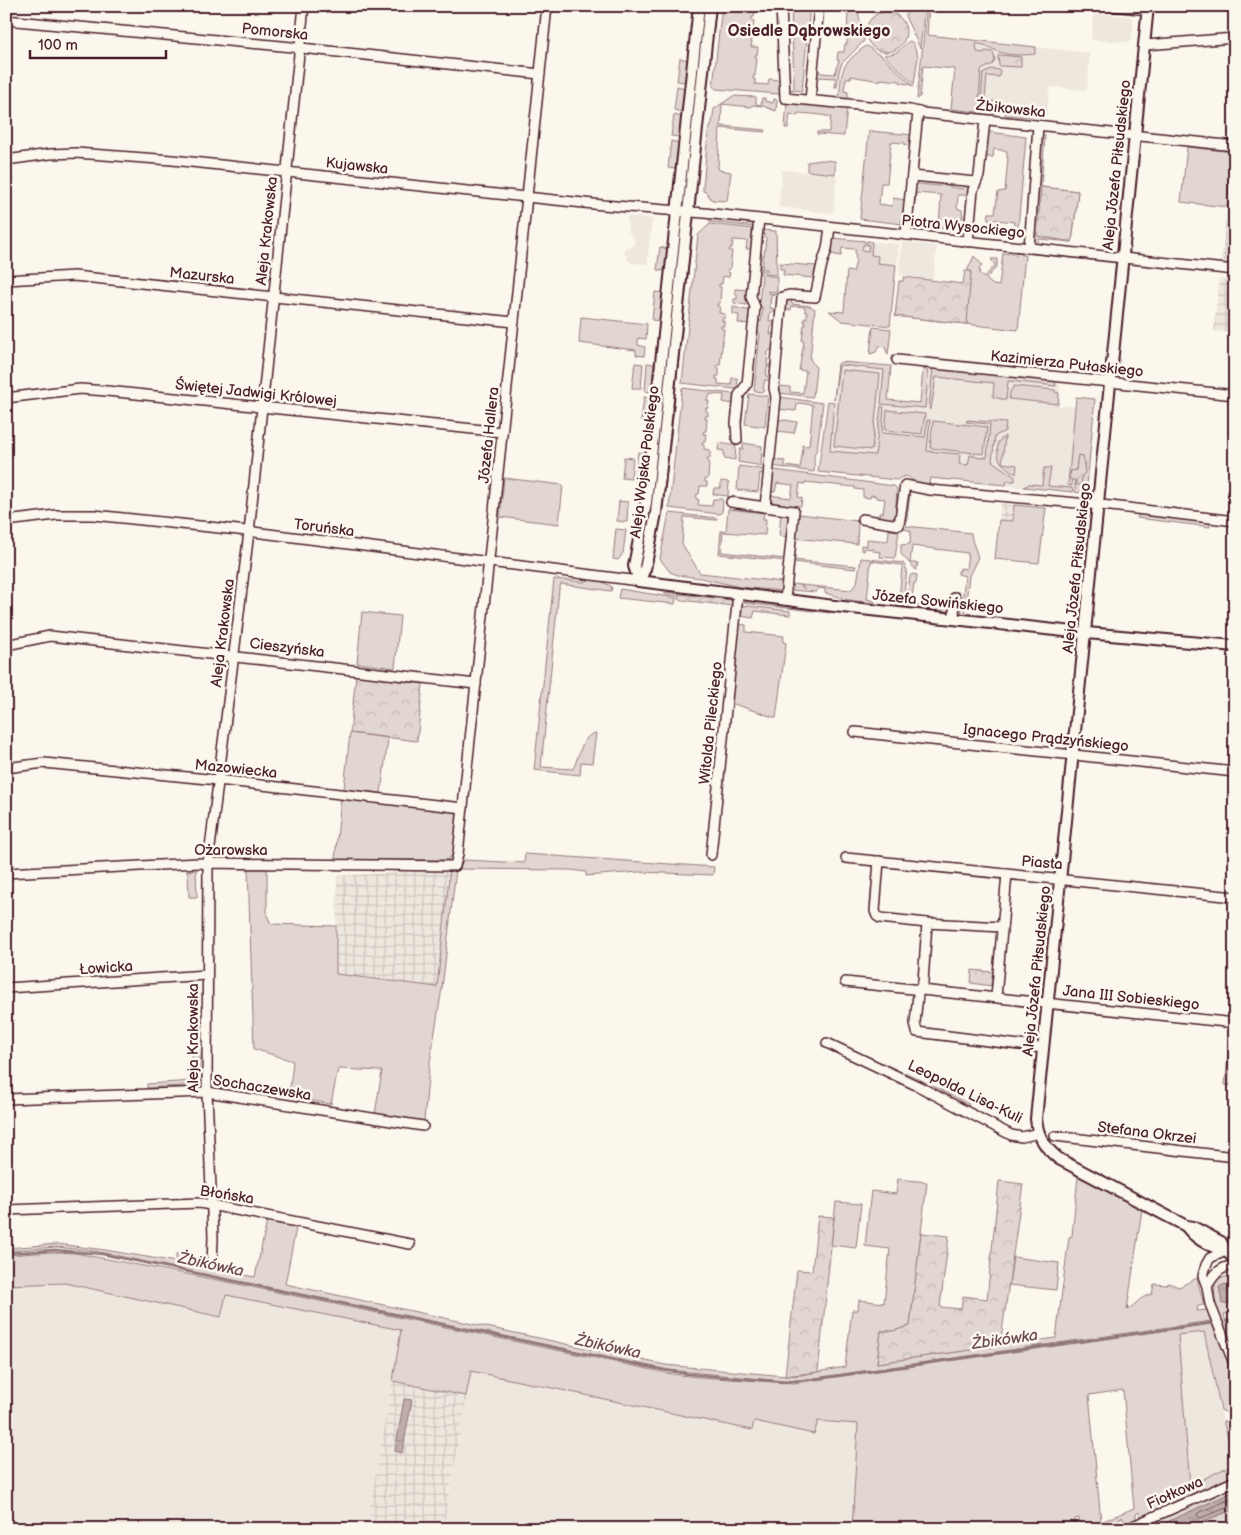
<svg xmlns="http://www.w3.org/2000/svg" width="1241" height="1535" viewBox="0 0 1241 1535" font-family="'Balsamiq Sans',sans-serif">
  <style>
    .built { fill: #eee7de }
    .industrial { fill: url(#industrial-grid) }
    .grass { fill: #e2d7d0; stroke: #967b7e; fill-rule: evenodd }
    .forest { fill: url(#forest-crowns); stroke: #967b7e }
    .garden { fill: url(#garden-furrows); stroke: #967b7e }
    .water { fill: url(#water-ripples); stroke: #907477 }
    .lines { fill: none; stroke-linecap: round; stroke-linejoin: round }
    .shore { stroke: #79585e; stroke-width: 1 }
    .stream { stroke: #907477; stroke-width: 2.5 }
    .minor-casing { stroke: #4a1f2b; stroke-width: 12 }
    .tertiary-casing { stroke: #4a1f2b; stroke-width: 14 }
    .minor { stroke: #fbf7ec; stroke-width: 9 }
    .tertiary { stroke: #fbf7ec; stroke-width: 10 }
    .labels { text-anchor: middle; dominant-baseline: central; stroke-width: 5; stroke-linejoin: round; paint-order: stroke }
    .street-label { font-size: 15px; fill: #4a1f2b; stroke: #fbf7ec }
    .neighbourhood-label { font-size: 16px; font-weight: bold; fill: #4a1f2b; stroke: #fbf7ec }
    .water-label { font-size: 16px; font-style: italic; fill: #6d4a51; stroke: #fbf7ec }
  </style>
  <defs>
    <pattern id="industrial-grid" width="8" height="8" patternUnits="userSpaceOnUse" patternTransform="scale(1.25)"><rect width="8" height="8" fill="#eee7de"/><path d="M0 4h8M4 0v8" fill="none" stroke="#cec6bf"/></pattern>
    <pattern id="forest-crowns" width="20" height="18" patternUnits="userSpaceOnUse" patternTransform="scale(1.25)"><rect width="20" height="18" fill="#e2d7d0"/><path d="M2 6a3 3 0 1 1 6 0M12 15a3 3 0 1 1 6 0" fill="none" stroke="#c3b8b3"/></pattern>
    <pattern id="garden-furrows" width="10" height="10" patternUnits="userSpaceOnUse" patternTransform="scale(1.25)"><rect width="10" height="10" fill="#e2d7d0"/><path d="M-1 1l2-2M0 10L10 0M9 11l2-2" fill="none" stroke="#c3b8b3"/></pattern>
    <pattern id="water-ripples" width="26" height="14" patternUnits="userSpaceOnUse" patternTransform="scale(1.25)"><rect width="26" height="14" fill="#bfadaa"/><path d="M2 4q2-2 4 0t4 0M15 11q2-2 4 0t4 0" fill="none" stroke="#9d8c8b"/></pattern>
  </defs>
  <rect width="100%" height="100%" fill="#fbf7ec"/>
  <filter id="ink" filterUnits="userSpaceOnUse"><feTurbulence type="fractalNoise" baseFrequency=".02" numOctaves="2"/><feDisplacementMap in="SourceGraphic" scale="10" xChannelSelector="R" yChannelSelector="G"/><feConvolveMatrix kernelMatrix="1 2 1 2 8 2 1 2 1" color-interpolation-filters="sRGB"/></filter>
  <g filter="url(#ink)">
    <g class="built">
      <path d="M1094 13 1129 16 1134 21 1131 42 1091 40Z"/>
      <path d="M926 35 1090 53 1087 90 1050 87 1046 117 951 107 956 69 923 66Z"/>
      <path d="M782 170 837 175 833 213 779 207Z"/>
      <path d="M627 216 652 219 647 264 631 263 627 259V256L624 255 625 247H630L634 244 635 239 628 231Z"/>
      <path d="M863 241 899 244 897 265 877 263 871 255V252L862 250Z"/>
      <path d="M902 242 937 246 933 280 901 275 899 272Z"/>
      <path d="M841 362 891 366 888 400 920 403 923 369 1060 383 1059 406H1075L1076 397 1095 399 1087 486 1079 493 831 468 828 466 838 364Z"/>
      <path d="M48 1283H65L221 1317 226 1295 401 1330 366 1529H35L6 1516V1285Z"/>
      <path d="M1204 1332 1223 1421 1235 1463 1190 1487 1178 1335Z"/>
      <path d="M471 1371 751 1430 753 1421 814 1434 817 1421 858 1424 852 1529H443Z"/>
    </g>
    <g class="industrial">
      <path d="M1233 152H1235V263L1221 262Z"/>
      <path d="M1219 279 1235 281V333L1214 331Z"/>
      <path d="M1001 504 1014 505 1013 521 999 520Z"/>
      <path d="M450 869 437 987 336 974 337 876Z"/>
      <path d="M401 1330 477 1339 443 1529H366Z"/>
    </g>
    <g class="grass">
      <path d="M722 6H749V9L755 10 754 17H752V20L754 21 752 39H750V41L752 42 751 47H758L757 55H755V57L757 58 755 76H753V79H755V84L768 85 769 79 781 80 779 94 716 89 713 86Z"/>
      <path d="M791 6H810L802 91 791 90 794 89V81Z"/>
      <path d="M850 6H857L864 41 842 63 839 71 837 87H835L836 78 817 77 815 75 817 68 821 73 835 74 839 60H837L838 52H844L845 44H847L848 7Z"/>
      <path d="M911 6H925L920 48 905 16Z"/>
      <path d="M927 6H929L927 35 1036 47 1035 54C1025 55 1012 56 1003 53 993 51 986 43 976 44L977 52 984 53 985 51 993 52 995 60 993 64 981 70 979 99 996 102 995 114 951 109 955 69 923 66 920 97 917 99Z"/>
      <path d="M910 41 913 43 918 56 914 84 884 55C904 53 898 47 910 41Z"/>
      <path d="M866 46H868L876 53 881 55 914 87 909 84 901 83 900 81 880 79V81L851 76V78H846L844 91 848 92V100L839 99C842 69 840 65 866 46Z"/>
      <path d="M680 58 688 60 685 82 677 81Z"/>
      <path d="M991 69 1000 70 999 77 987 76 985 98H981L983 74Z"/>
      <path d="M677 86 685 88 682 112 674 110Z"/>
      <path d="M733 96 756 97V104L761 105 762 98H765V101L773 103 774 99 777 100 776 111 763 106 752 105 751 107 722 104 721 126 766 130 765 132 720 128 718 167 719 170 731 172 727 201 712 200 706 192 703 191V188L708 133 712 123 714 109Z"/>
      <path d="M787 101 847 108 844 136 817 134V132H829L831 117C820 114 810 114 798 113L797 116 790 114 788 128H785Z"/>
      <path d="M1006 104 1030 107V115H1031V117L1005 115Z"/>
      <path d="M674 115 682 117 679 137 671 136Z"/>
      <path d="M869 131 914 135 913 143 910 145H905V143L891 142 887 183H881L879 204 892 206 893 198 905 200 907 202 903 224 860 219Z"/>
      <path d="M990 132 1026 137 1018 229H1014V222L988 219 989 213H995L998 192 1005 191 1008 158H1007V151L994 149 993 157H985L988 133Z"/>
      <path d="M1041 135H1045L1041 187 1078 191 1072 242 1039 239 1038 244 1034 242 1041 160 1039 158Z"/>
      <path d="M671 141 679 143 676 169 668 168Z"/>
      <path d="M1187 147 1233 152 1227 207 1181 202Z"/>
      <path d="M822 160 835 161V174L807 171V162Z"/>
      <path d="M915 180H918V184L940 186 944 181H949L950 187 963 189 964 183 969 186 971 191 966 195H958L957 208 962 210 963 218H953V226L961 227 965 231 939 228 941 195 916 193 912 225H911Z"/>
      <path d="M709 218 756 223 755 227 710 222Z"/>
      <path d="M710 224 755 229 752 249H746L747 241 733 240 732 248H730L729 251H732L730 269H728L727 272 730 273 729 277 723 276 722 284H719V287H721L720 303H718L717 306H720L719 313 725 314V318H722V321H724V326H721V328L724 329 720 365H717V368H719V376H716V379H718V384L731 385 732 378H737L738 388 735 389 682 383 698 235Z"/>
      <path d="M761 230 776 231 777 275 766 274 767 269 756 268 757 262 762 267 763 259 758 253 759 250 764 256 766 238Z"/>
      <path d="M690 235 692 236 663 509 654 556 652 557 661 510Z"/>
      <path d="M832 238 865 241V245H863L862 250 868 251 869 245H867V241L872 242 871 255 878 256 877 263 896 265 890 326 842 321 829 311 844 312 847 271 853 272 856 261 855 249 842 248 841 256 831 254 830 253Z"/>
      <path d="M660 247 668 249 665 271 657 270Z"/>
      <path d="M1003 253 1025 255 1018 330 895 316 969 285 968 269 974 256 982 265 979 269 980 271 979 273 984 278 995 265 991 259H997V266L986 279 993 285 999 286Z"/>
      <path d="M780 263 816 266 813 278 783 275 784 269H780Z"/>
      <path d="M757 269 765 271 764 275 777 277V292L768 291V293L777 294 771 295 770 308 775 309V312H770L769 321 776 322 771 327 770 335 775 332 774 347 768 352 767 366 772 363 770 367H767L766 376 771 377V380H765L763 389 765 390 764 392 754 391 760 334 755 328 757 317 761 322 763 309 759 303 762 275Z"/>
      <path d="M735 289 748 290 747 305 734 303V299H737V294L735 293Z"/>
      <path d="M655 292 664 293 660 321 652 320Z"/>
      <path d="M791 300 792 304 810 306 815 309 810 359 816 368 813 396 812 397 779 393 780 386 790 387V392L803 393 806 371 799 370 804 342 802 341 804 325H806V323L804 322V318H807V312H805V307L792 306 791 310 785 309 786 301Z"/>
      <path d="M733 307 751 311 750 324 738 323 739 315 733 314Z"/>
      <path d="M581 317 647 324 646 339 638 338V345L645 347 644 356 636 355V350L579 343Z"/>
      <path d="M873 327 891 329 888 355 885 347 879 346 876 352 870 354Z"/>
      <path d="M841 362 891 366 888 400 920 403 923 369 927 370 928 376 925 408 881 404 884 370 841 365 839 366 834 399 838 364Z"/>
      <path d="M635 363 643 364 641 388H632Z"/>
      <path d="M647 363 654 364 651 392 645 391Z"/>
      <path d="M933 366 1035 377 1055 381 1056 386 1008 381 1006 400 993 397 994 383 936 377 931 409H929Z"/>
      <path d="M842 370 880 374 872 450 834 446Z"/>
      <path d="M1014 386 1055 390V392L1059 393 1058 404 1009 399 1010 392Z"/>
      <path d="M682 388 734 394 733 404 723 402 724 395 710 394 709 398H707V401H709L708 408H706V411L708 412V416H705V418L707 419 706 431H704L703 434H706L705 441H703L702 444 704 445V449L710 450V458H707V460L709 461 708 479H705V482H707V486H700L699 494H697L696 499 699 500 698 505 712 506 713 499H722L723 502 722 512 719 514 669 508Z"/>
      <path d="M749 394 768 396 765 427 745 424Z"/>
      <path d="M644 397 650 398 648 422 641 421Z"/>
      <path d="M779 397 823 403 817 449C811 459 816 462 814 472L772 466V460L785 461V466L800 468 803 449 802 445 809 446 813 405 799 403 797 404 796 411 777 409Z"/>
      <path d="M1076 397 1095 399 1087 486 1079 493 1075 492V480C1087 475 1085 467 1083 456H1078L1076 470 1071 471 1072 486 1068 485Z"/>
      <path d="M828 401 834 402 830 451 875 455 881 406 884 407 882 433 925 437 927 420H930L927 451 960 454 959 464 968 465 970 455 980 458 987 457 990 424 966 422 967 420 1006 423 1005 431 995 436 992 461 1015 477V481H1007L1006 485 930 478 929 485C926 485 923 485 920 485 909 481 911 471 897 480L818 472Z"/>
      <path d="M887 410 925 414 922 434 885 430Z"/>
      <path d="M777 419 797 422 794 433 776 431Z"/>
      <path d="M933 421 987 427 984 454 930 448Z"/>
      <path d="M1005 436 1002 463 1017 465 1016 474C1001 464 996 461 998 442Z"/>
      <path d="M719 443 736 446 735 460 724 458V451L718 450Z"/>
      <path d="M743 443 762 446 761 464 763 466 738 462 740 449H743Z"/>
      <path d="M638 452 647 454 643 482 635 481Z"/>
      <path d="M624 457 633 458 631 479 622 478Z"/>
      <path d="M739 466 767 470 766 476 760 473 758 492 737 490Z"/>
      <path d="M1044 468H1051L1048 486 1072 488 1073 492 1024 487 1029 484 1042 485Z"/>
      <path d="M774 470 894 486 897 489 895 517 889 520 879 519V513H883L885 499 876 498V496L871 495 870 498 863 497V490L855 489V487L805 482V484L800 483 798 497 802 498 801 506C790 505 772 508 768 495L791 498 793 485 777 483 775 492 769 491 771 471Z"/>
      <path d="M504 478 563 485 559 524 500 517Z"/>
      <path d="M721 481 729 482 728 496 713 494 714 488H721Z"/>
      <path d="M906 494 910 495 906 526 971 533 972 540 978 557 969 576 965 610 968 614 976 615 961 613 965 576 958 574V571H960V568L966 569 968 553 912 546 910 563H918L916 570 901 554V545L910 544 911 531 902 528Z"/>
      <path d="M619 501 628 502 627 522 617 521Z"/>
      <path d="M1014 505 1046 508 1039 563 995 559 999 520 1013 521Z"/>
      <path d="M728 509 764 513 763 519H766L765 535 723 532 721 552 786 559V561L719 554 721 531H726Z"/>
      <path d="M669 513 717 518 716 520 684 517 682 544 700 573 783 582 782 591 740 587 701 578 678 575 670 572 660 559Z"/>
      <path d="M781 513 787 514 791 519 789 537 779 536Z"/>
      <path d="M1139 513 1209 521 1210 527 1137 518Z"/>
      <path d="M799 514 858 521 857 544 794 538 798 515Z"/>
      <path d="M616 529 626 530 623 553 618 560 613 559Z"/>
      <path d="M889 530 899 531 895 558 880 557 881 552 873 551V549L865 548 864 551 861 550V545L867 546V539L888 541Z"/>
      <path d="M861 558 903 563 907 570 903 601H907L910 576 912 574 917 575 916 583H914L911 604 948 607 949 601 951 602 952 612 896 606 897 603H899L902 565 871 561 867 599 875 601 874 603 849 600 825 593V589L817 588 816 592 790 590 792 584 800 585 805 589 801 585 851 590 857 583Z"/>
      <path d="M793 560 856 566 855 569 793 562Z"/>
      <path d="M554 579 585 582V579L601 581 612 587 611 591 561 584 559 589 541 767 573 769C579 758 581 735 596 733L592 763 581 762 580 775 534 770Z"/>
      <path d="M620 589 676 598 675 604 618 598Z"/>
      <path d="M750 600 830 610V613L744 603Z"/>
      <path d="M740 605 790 611V615L755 611 753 618 740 616Z"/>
      <path d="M362 612 400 616 395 668 357 663Z"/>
      <path d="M738 624 746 625V632L784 636 783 642 786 643 776 718 731 703Z"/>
      <path d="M350 733 388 738 381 793 344 789Z"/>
      <path d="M341 797 454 811 459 815C457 830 459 849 448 860H335Z"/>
      <path d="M525 854 714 867 713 875 639 872 586 876V872L571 870 456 869 442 988 429 1068 424 1121 375 1114 382 1071 338 1069 331 1104 289 1097 293 1061 254 1049 248 869H267V915L271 924 336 926V974L437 987 450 869H456L464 860 524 863Z"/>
      <path d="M196 870 197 897H189L188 873 186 871Z"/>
      <path d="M1231 1029H1235V1086L1225 1085Z"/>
      <path d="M200 1051 199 1085 147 1088V1084L193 1081 192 1052Z"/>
      <path d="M905 1072 969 1104 967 1108 905 1074Z"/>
      <path d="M1078 1176 1142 1209 1127 1310C1138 1303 1138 1298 1152 1294L1154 1284 1167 1285 1168 1283 1179 1287 1197 1278 1204 1305 1198 1306 1197 1311 1207 1310 1211 1321 801 1380 784 1381 669 1370 94 1251 56 1247 6 1251V1248L58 1244 105 1250 176 1262V1254H189V1265L255 1277 267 1221 296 1228 285 1284 665 1365 785 1376 801 1375 845 1367 852 1310H858L859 1300 884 1303 890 1249 865 1246 871 1191 896 1194 898 1179 927 1182 910 1326 893 1331H881L877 1363 1056 1338 1069 1237 1072 1236Z"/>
      <path d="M836 1202 861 1204 856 1248 831 1245Z"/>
      <path d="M52 1252 75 1253 228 1282 672 1374 698 1377 794 1383 1212 1324C1215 1335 1222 1343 1226 1353 1233 1372 1235 1392 1235 1412L1227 1413 1221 1410 1204 1332 1178 1335 1190 1486 1235 1463V1476L1144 1517 1141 1516 1139 1512 1136 1514V1519L1126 1523 1122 1517 1119 1518V1525L1112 1529H1081L1079 1518 1075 1519 1076 1529H852L858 1424 818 1421 814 1434 754 1421 752 1430 471 1371 466 1396 393 1381 401 1330 226 1295 221 1317 65 1283 6 1285V1255ZM1123 1390 1134 1508 1101 1522 1089 1395Z"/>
      <path d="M1013 1257 1059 1263 1056 1290 1009 1285Z"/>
      <path d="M1219 1275 1221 1278 1226 1277 1235 1280V1313L1224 1314 1226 1323 1235 1322V1352C1227 1331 1205 1296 1219 1275Z"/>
      <path d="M1223 1421H1235V1440L1229 1441Z"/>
      <path d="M1235 1485V1491L1152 1529H1140Z"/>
      <path d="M1235 1509V1520L1213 1529H1183Z"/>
    </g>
    <g class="forest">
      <circle cx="886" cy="32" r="20"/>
      <path d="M1000 55 1021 57V67L999 66 998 56Z"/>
      <path d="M1041 187 1078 191 1072 242 1037 236Z"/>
      <path d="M965 271H971L967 324 895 316 899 281H903L904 277 963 284Z"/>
      <path d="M1078 455 1083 456 1085 473 1082 476 1081 485H1076V480H1071L1069 477 1071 471 1076 470Z"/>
      <path d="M356 675 423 684 417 741 350 733Z"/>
      <path d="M972 970 993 972 991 986 971 983Z"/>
      <path d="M999 1181 1023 1184 1000 1346 877 1363 881 1331H893L910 1326 921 1233 949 1236 940 1307 961 1309 963 1296 987 1299Z"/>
      <path d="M818 1216 834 1217 818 1372 785 1376 797 1270 812 1271Z"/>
    </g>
    <path class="garden" d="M664 592 731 600 733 606 680 600 677 596 666 595Z"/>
    <g class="water">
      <path d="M1225 1284 1235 1291V1303L1222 1304 1219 1287Z"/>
      <path d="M404 1399 412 1400 402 1453 395 1451Z"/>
      <path d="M1235 1491V1509L1183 1529H1152Z"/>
    </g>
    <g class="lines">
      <path class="shore" d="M1235 1497 1198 1513 1197 1516 1200 1518 1235 1505"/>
      <g class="stream">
        <path d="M6 1253 55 1250 102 1254 663 1370 689 1374 783 1382 814 1379 1210 1323"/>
        <path d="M1226 1321 1235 1319"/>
      </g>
      <defs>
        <g id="minor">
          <path d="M781 6 785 98 910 110 923 113 1235 146"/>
          <path d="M1113 6 1148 10"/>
          <path d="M6 20 292 47 540 74"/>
          <path d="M1145 45 1235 38"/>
          <path d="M810 100 819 6"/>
          <path d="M6 160 50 154 76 153 172 160 603 205 704 213 1235 270"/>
          <path d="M912 176 976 182"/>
          <path d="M906 235 918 112"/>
          <path d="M968 242 973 190 979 176 985 120"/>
          <path d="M1029 248 1038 126"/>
          <path d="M6 280 74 276 514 322"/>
          <path d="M897 360 1235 395"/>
          <path d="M6 398 80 389 107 391 502 432"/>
          <path d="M737 440 736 423 739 395 747 384 755 307 751 297 759 219"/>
          <path d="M731 502 765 507"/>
          <path d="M862 519 899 525 905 485 930 490 1111 506 1235 521"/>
          <path d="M6 521 56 515H94L238 530 639 581"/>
          <path d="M785 600 794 511 765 507 776 397 774 388 782 297 789 295 815 297 822 264 827 249 830 227"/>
          <path d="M954 619 955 597"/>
          <path d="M6 645 50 636 476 684"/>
          <path d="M855 732 1235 772"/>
          <path d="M6 768 44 763 218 780 463 808"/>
          <path d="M711 855 738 594"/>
          <path d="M846 858 1235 897"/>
          <path d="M879 861 875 911 877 916 880 918 927 923 1002 927"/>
          <path d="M6 873 198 863 455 866 458 854 547 6"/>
          <path d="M927 923 923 982 918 994 915 1023 917 1032 1043 1048"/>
          <path d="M845 982 1235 1023"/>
          <path d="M6 988 207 975"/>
          <path d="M996 997 1007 874"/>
          <path d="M827 1043 918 1086 1011 1135 1022 1137 1039 1133"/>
          <path d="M6 1099 207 1092 423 1126"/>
          <path d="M1055 1136 1235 1157"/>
          <path d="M6 1210 200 1203 410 1244"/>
          <path d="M1226 1251 1210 1258 1206 1265 1203 1276 1207 1286 1210 1304 1235 1366"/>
          <path d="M212 1265 213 1237 207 1092 208 864 249 532 304 6"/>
          <path d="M1207 1286C1214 1275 1221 1265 1235 1266"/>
          <path d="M1126 1529 1235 1481"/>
        </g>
        <g id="tertiary">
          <path d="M1148 6 1036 1119C1038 1137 1045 1148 1059 1159L1186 1226 1193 1227 1221 1242 1226 1251 1235 1259"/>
          <path d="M639 581 834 606 1064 631 1235 646"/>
          <path d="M639 581 645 569 656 513 710 6"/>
          <path d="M639 581 634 566 646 503 699 6"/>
          <path d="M1186 1226C1195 1239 1211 1247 1226 1251"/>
        </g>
      </defs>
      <use href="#minor" class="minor-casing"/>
      <use href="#tertiary" class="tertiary-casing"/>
      <use href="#minor" class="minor"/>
      <use href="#tertiary" class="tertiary"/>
    </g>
  </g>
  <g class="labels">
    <g class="street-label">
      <text transform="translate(275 32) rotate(6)">Pomorska</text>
      <text transform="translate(1011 109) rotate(6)">Żbikowska</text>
      <text transform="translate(1117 165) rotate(-84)">Aleja Józefa Piłsudskiego</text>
      <text transform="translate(357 166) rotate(6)">Kujawska</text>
      <text transform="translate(963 227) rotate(6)">Piotra Wysockiego</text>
      <text transform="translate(267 231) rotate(-84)">Aleja Krakowska</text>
      <text transform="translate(202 276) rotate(6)">Mazurska</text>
      <text transform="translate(1067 364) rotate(6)">Kazimierza Pułaskiego</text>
      <text transform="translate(256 393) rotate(6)">Świętej Jadwigi Królowej</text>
      <text transform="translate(489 435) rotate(-84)">Józefa Hallera</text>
      <text transform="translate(645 462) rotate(-83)">Aleja Wojska Polskiego</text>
      <text transform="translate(324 528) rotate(7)">Toruńska</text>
      <text transform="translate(1077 568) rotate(-84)">Aleja Józefa Piłsudskiego</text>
      <text transform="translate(938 602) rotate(6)">Józefa Sowińskiego</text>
      <text transform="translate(223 633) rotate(-83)">Aleja Krakowska</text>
      <text transform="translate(287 648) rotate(7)">Cieszyńska</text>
      <text transform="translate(711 723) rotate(-84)">Witolda Pileckiego</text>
      <text transform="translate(1046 738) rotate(6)">Ignacego Prądzyńskiego</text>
      <text transform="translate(236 769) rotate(6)">Mazowiecka</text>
      <text x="231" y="850">Ożarowska</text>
      <text transform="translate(1042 863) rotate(5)">Piasta</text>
      <text transform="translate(106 968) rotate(-4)">Łowicka</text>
      <text transform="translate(1037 971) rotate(-84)">Aleja Józefa Piłsudskiego</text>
      <text transform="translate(1131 998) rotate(6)">Jana III Sobieskiego</text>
      <text transform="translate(193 1038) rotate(-90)">Aleja Krakowska</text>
      <text transform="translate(262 1088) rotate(9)">Sochaczewska</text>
      <text transform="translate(965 1092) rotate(26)">Leopolda Lisa-Kuli</text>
      <text transform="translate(1147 1133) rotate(7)">Stefana Okrzei</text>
      <text transform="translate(227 1195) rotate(9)">Błońska</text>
      <text transform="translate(1175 1493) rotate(-24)">Fiołkowa</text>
    </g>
    <g class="neighbourhood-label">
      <text x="809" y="31">Osiedle Dąbrowskiego</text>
    </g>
    <g class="water-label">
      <text transform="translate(211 1265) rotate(12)">Żbikówka</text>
      <text transform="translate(1005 1340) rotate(-8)">Żbikówka</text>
      <text transform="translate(608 1347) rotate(12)">Żbikówka</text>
    </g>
  </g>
  <rect width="1241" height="1535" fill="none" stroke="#fbf7ec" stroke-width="25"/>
  <rect x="12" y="12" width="1216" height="1510" fill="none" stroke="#4a1f2b" stroke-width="2" filter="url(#ink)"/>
  <path d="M30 50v8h136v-8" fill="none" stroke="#4a1f2b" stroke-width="2.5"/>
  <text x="38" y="50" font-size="15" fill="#4a1f2b" stroke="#fbf7ec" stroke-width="4" paint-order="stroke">100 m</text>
</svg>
